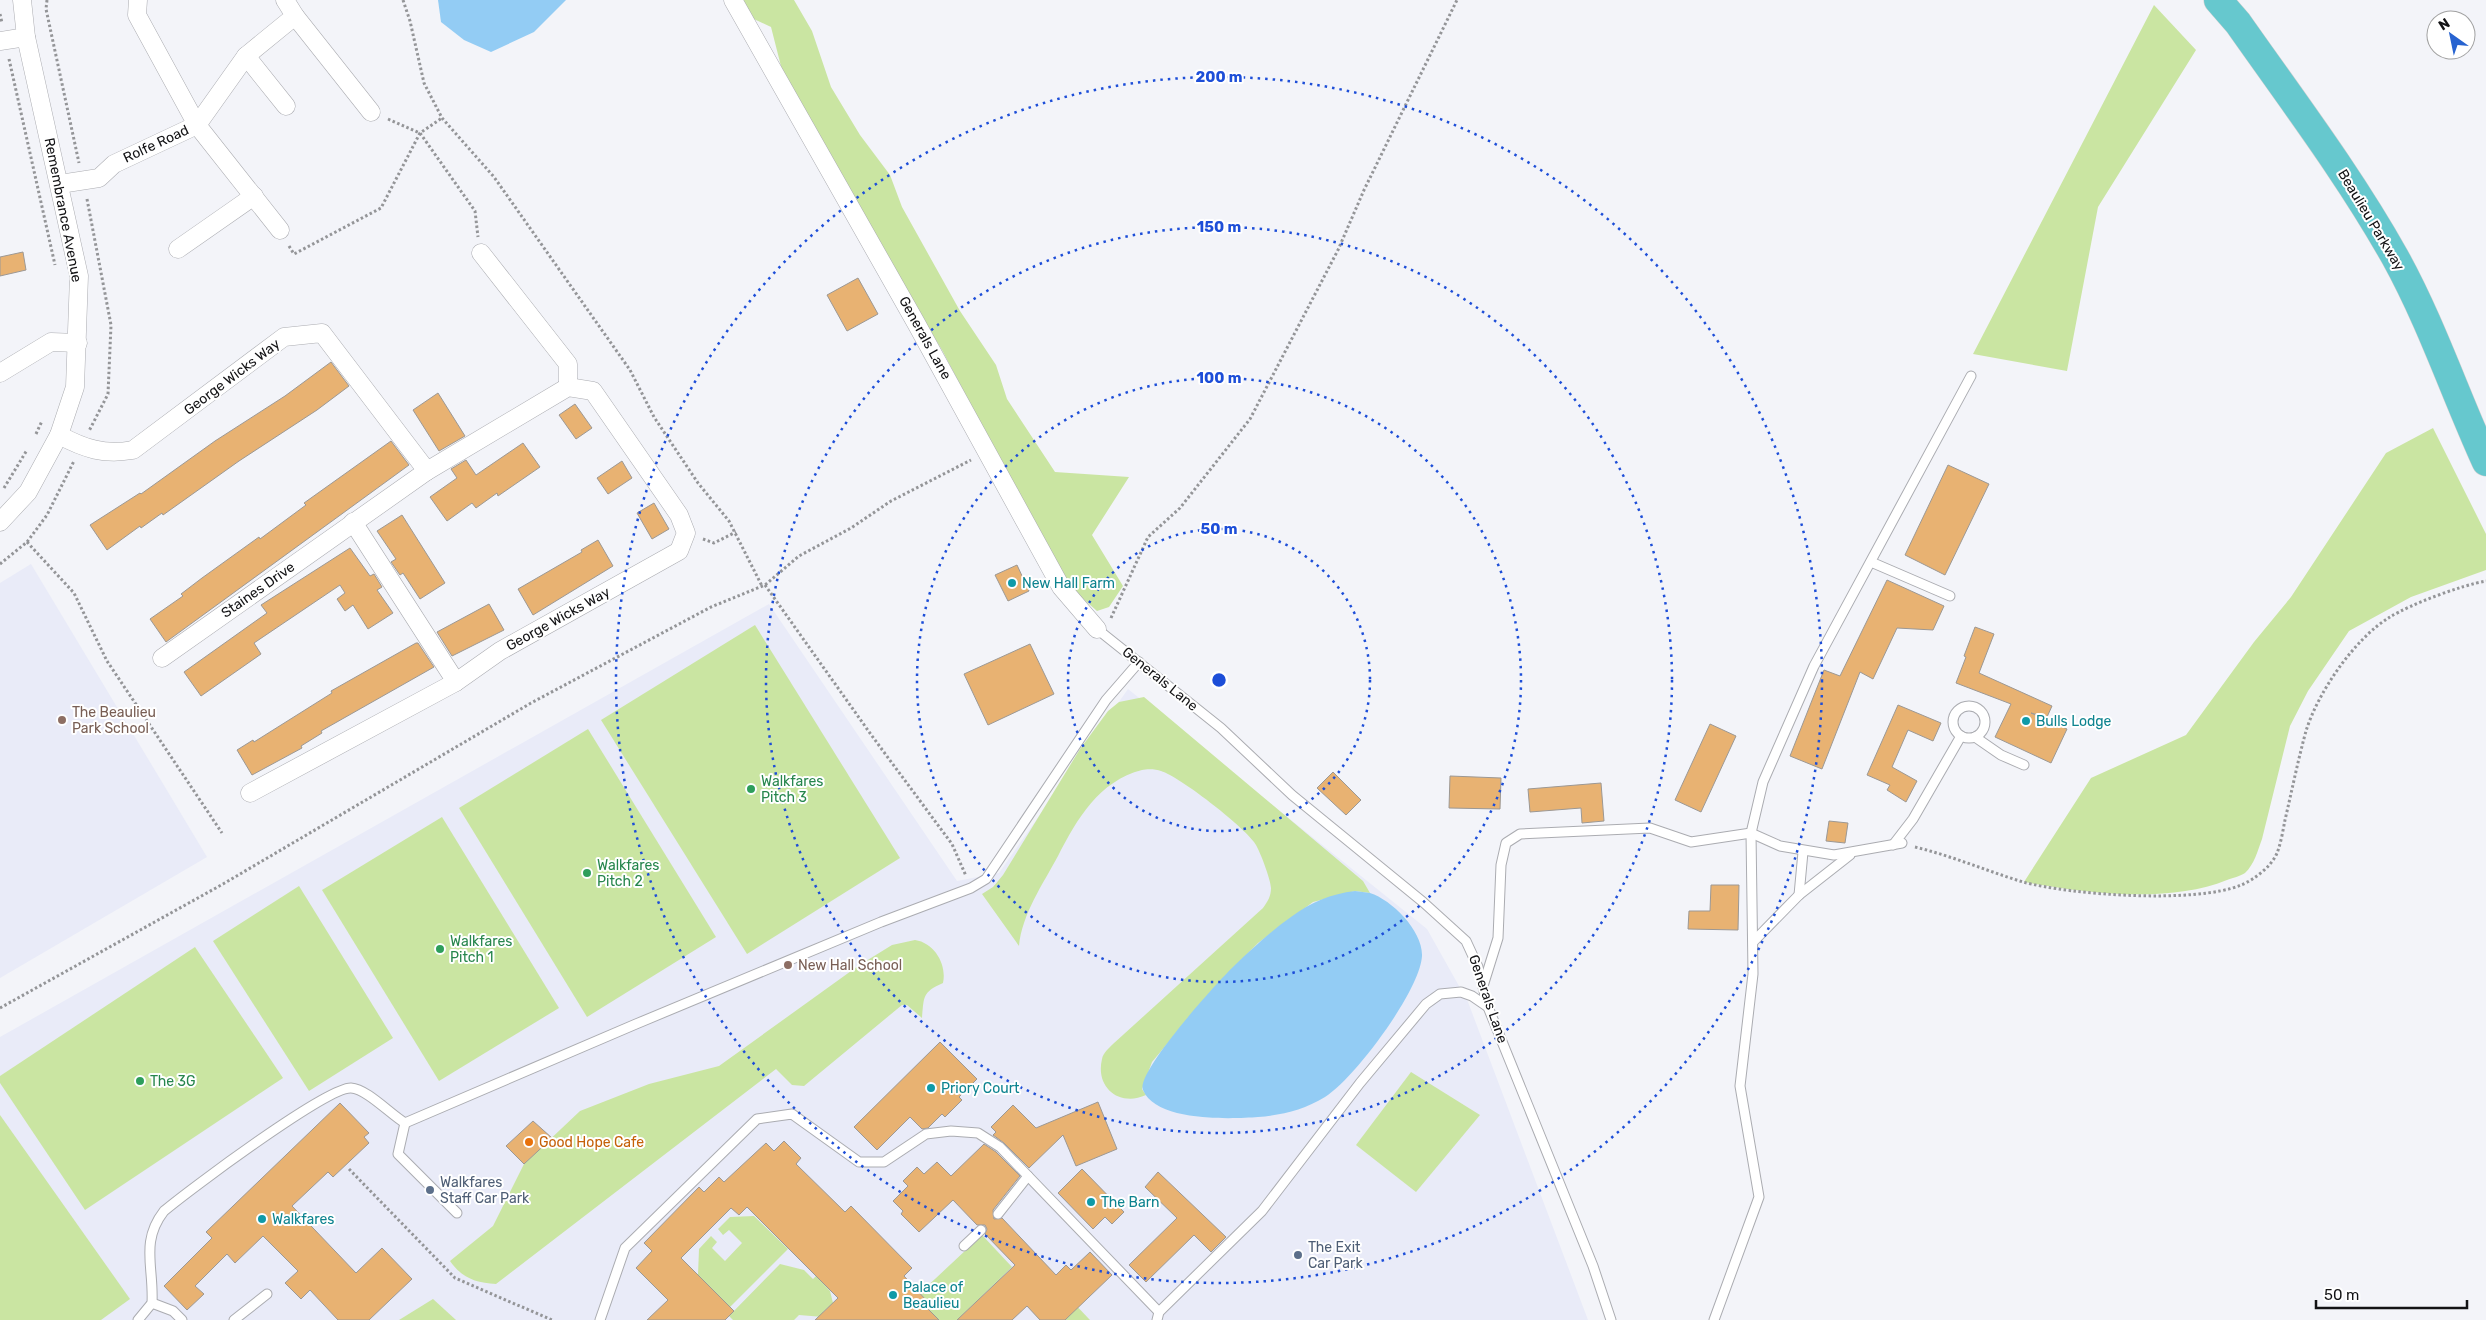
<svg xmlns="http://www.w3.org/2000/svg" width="2486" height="1320" viewBox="0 0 2486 1320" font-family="Rubik,sans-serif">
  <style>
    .built { fill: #e9ebf8 }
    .green { fill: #cae5a2 }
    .water { fill: #93ccf4 }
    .building { fill: #e8b272; stroke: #9c9894 }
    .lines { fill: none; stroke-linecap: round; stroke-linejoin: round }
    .service-casing { stroke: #abacb1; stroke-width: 11 }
    .minor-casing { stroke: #abacb1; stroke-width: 19 }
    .trunk-casing { stroke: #d0d0d0; stroke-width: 29 }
    .path { stroke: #949598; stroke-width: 3; stroke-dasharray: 2.5 2.5; stroke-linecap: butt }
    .service { stroke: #fff; stroke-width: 9 }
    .minor { stroke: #fff; stroke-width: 18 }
    .trunk { stroke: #66c8ce; stroke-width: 28 }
    .ring { fill: none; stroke: #1d4ed8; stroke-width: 2.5; stroke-dasharray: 2.5 5 }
    .culture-dot { fill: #0f9aa8; stroke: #fff; stroke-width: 2 }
    .education-dot { fill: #8d6e63; stroke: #fff; stroke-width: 2 }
    .leisure-dot { fill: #2e9e5b; stroke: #fff; stroke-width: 2 }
    .food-dot { fill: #e8710a; stroke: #fff; stroke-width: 2 }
    .service-dot { fill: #5c6f8a; stroke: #fff; stroke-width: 2 }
    .labels { text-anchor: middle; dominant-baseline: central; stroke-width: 4; stroke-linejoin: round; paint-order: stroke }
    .street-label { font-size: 14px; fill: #131315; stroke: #fff }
    .culture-label { font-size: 14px; fill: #0d838f; stroke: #fff; text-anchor: start }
    .education-label { font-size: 14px; fill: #785e54; stroke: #fff; text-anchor: start }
    .leisure-label { font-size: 14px; fill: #27864d; stroke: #fff; text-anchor: start }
    .food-label { font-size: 14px; fill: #c56008; stroke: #fff; text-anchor: start }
    .service-label { font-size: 14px; fill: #4e5e75; stroke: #fff; text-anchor: start }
    .centre { fill: #1d4ed8; stroke: #fff; stroke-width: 2.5 }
    .ring-label { font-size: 15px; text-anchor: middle; font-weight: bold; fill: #1d4ed8; stroke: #fff; stroke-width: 4; stroke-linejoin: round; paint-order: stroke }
  </style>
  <rect width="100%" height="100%" fill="#f3f4f9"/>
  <g class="built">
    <path d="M31 564 207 857 0 978V583Z"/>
    <path d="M769 604 957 881 999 873 1128 689 1427 929 1468 1002 1588 1320H0V1037Z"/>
  </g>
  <g class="green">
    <path d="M733 0H794L812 31 831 87 860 135 890 175 902 207 960 311 996 365 1007 399 1055 472 1129 477 1092 535 1123 586 1109 607 1097 611 1072 589 1021 501 942 350 879 247 784 78 771 27 743 14Z"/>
    <path d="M2154 5 2196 50 2098 207 2067 371 1973 354Z"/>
    <path d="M2433 428 2486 534V570L2411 597 2349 631 2308 691 2290 726 2262 839C2258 850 2254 865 2245 873 2241 876 2232 878 2227 880 2168 904 2086 893 2024 882L2091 778 2186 735 2254 642 2291 597 2386 453Z"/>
    <path d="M755 625 900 858 747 954 601 720Z"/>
    <path d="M1144 697 1363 881 1370 893 1355 891 1313 902 1258 943 1212 990 1152 1062 1142 1089 1146 1095C1120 1107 1095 1088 1102 1059 1103 1053 1109 1048 1113 1044L1263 908C1268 901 1271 896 1271 888 1271 880 1259 848 1254 842 1242 825 1180 777 1161 771 1156 769 1147 769 1142 770 1099 781 1077 819 1058 856 1043 884 1022 914 1019 946L982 894 993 887 1003 875 1080 749 1108 711 1119 702Z"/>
    <path d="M588 729 716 937 587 1017 459 808Z"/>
    <path d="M442 817 559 1008 439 1081 322 890Z"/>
    <path d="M299 886 393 1038 309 1091 213 941Z"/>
    <path d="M915 940C935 943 947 965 943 983 922 992 924 997 922 1018L907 1005H902L804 1086 792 1085 776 1069 496 1284C476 1283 462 1278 450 1261L493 1226 524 1164 580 1111 649 1084 719 1066 858 966 892 945Z"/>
    <path d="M195 947 283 1078 85 1210 0 1083V1076Z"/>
    <path d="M1411 1072 1480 1115 1416 1192 1356 1145Z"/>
    <path d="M0 1115 130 1299 101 1320H0Z"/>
    <path d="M754 1216 788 1249 730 1307 698 1275 699 1249 711 1236 717 1242 712 1248 725 1261 742 1243 729 1230 723 1235 718 1229 730 1217Z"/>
    <path d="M982 1235 1012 1267 957 1320H939L922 1303 926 1300 920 1293Z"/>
    <path d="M780 1264 804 1270 813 1279 816 1276 830 1291 833 1303 823 1312V1317L799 1315 794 1320H733L729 1316Z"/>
    <path d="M1069 1298 1090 1320H1065L1048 1302Z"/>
    <path d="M433 1299 456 1320H399Z"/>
  </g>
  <g class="water">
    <path d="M438 0H566L534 32 491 52 464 40 441 22Z"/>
    <path d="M1355 891C1360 892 1365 892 1370 893 1392 900 1423 931 1422 956 1420 991 1354 1079 1325 1097 1304 1110 1282 1115 1258 1117 1231 1119 1156 1122 1143 1090 1135 1073 1219 980 1235 965 1253 948 1271 931 1291 917 1311 902 1331 894 1355 891Z"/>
  </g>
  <g class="building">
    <path d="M23 252 26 270 0 276V257Z"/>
    <path d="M858 278 878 314 847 331 827 295Z"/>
    <path d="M331 362 349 386 317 410 239 461 163 515 162 513 141 528 140 526 107 550 90 525 140 493 141 494 215 441 285 396Z"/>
    <path d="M438 393 465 436 439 451 413 410Z"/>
    <path d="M575 404 592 428 576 439 559 415Z"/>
    <path d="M391 441 409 465 166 642 150 619 183 596 181 594 202 578 259 537 260 539 306 505 304 503Z"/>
    <path d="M523 443 540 467 498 496 497 493 476 508 472 503 447 521 430 497 457 478 451 469 466 460 476 475Z"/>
    <path d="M622 461 632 478 608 494 597 478Z"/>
    <path d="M1948 465 1989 484 1945 575 1905 555Z"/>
    <path d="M654 503 669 529 652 539 637 513Z"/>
    <path d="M402 515 445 583 420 599 405 576 403 573 400 575 391 562 396 559 377 531Z"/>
    <path d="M598 540 613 566 533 615 518 589 582 552 581 550Z"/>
    <path d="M350 548 370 576 374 574 382 587 377 590 393 613 368 629 353 605 345 611 337 599 345 593 340 585 254 643 261 654 201 696 184 672 267 613 261 605Z"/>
    <path d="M1017 565 1029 591 1008 601 995 575Z"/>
    <path d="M1887 580 1944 606 1933 630 1897 628 1873 679 1860 672 1822 769 1790 756 1824 670 1840 676Z"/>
    <path d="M489 604 504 630 452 656 437 632Z"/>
    <path d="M1975 627 1994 634 1979 673 2052 706 2047 717 2031 713 2067 729 2051 763 1995 737 2011 704 1956 683 1966 657 1964 656Z"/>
    <path d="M416 643H418L434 667 321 731 322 733 301 746 302 748 252 775 237 750 253 740 254 742 332 693 331 691Z"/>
    <path d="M1030 644 1054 694 988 725 964 674Z"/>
    <path d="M1898 705 1941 723 1933 741 1908 730 1892 767 1917 781 1906 802 1887 790 1890 785 1867 775Z"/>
    <path d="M1710 724 1736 736 1701 812 1675 800Z"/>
    <path d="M1333 772 1361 800 1346 815 1317 788Z"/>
    <path d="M1450 776 1501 778 1500 809 1449 808Z"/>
    <path d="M1601 783 1604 821 1582 823 1581 808 1530 812 1528 789Z"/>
    <path d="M1829 821 1848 823 1845 843 1826 841Z"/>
    <path d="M1711 885H1739L1738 930 1688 929 1689 911H1710Z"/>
    <path d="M940 1042 977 1079 959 1097 962 1100 945 1117 942 1114 928 1128 922 1129 910 1117 877 1150 854 1127Z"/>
    <path d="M1098 1102 1117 1149 1076 1166 1063 1135 1029 1168 1004 1143 993 1135 996 1132 991 1127 1013 1105 1036 1128Z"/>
    <path d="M340 1103 369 1133 364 1137 369 1143 333 1177 328 1172 292 1206 356 1273 382 1248 412 1279 369 1320H338L310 1290 301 1299 285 1283 298 1271 263 1236 235 1263 227 1254 195 1286 204 1294 187 1310 164 1286 212 1238 206 1232Z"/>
    <path d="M533 1121 552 1138 524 1164 506 1146Z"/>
    <path d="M784 1141 801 1158 796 1164 845 1212 851 1206 912 1268 904 1276 926 1300 922 1303 939 1320H815L838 1298 747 1207 739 1215 731 1208 681 1258 734 1311 725 1320H647L668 1300 636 1268 652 1251 644 1243 699 1187 704 1192 719 1177 724 1182 766 1143 774 1151Z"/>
    <path d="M984 1144 996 1152 1020 1176 993 1210 994 1219 1002 1218 1056 1275 1066 1265 1071 1270 1090 1252 1112 1275 1065 1320H1040L1027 1306 1012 1320H957L1015 1265 985 1234 987 1229 985 1225H977L953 1200 919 1232 901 1214 903 1211 893 1201 908 1186 903 1181 917 1167 924 1174 937 1162 951 1176Z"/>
    <path d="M1082 1169 1124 1212 1112 1224 1105 1217 1093 1229 1058 1193Z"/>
    <path d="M1158 1172 1226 1237 1211 1252 1194 1235 1146 1282 1129 1265 1177 1218 1145 1187Z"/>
  </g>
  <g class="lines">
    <defs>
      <g id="service">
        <path d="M1871 562 1950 596"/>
        <path d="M1097 629 1221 728 1292 795 1423 902 1466 941 1478 967 1488 1007 1593 1266 1611 1320"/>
        <circle cx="1969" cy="722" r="16"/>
        <path d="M1975 737 2001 755 2024 765"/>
        <path d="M1893 845 1913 819 1961 736"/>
        <path d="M1799 895 1803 852"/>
        <path d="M1754 941 1799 895 1850 855"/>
        <path d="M1483 986 1498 938 1501 865 1506 843 1520 834 1650 828 1691 842 1751 833 1780 846 1834 855 1902 843"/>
        <path d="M405 1123 636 1024 881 922 971 888 986 879 1106 700 1139 662"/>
        <path d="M998 1214 1028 1176"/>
        <path d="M964 1246 981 1230"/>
        <path d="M152 1303 173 1311 182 1320"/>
        <path d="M138 1320 152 1303C154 1267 140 1242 164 1211 189 1190 327 1087 351 1088 367 1089 390 1114 405 1123L398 1154 457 1213"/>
        <path d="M234 1320 267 1294"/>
        <path d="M600 1320 625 1248 757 1119 792 1114 859 1162H884L926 1134 951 1131 978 1133 1000 1147 1159 1312"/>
        <path d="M1157 1320 1159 1312 1262 1211 1360 1083 1426 1004 1440 994 1461 992 1472 996 1488 1007"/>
        <path d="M1714 1320 1759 1197 1740 1086 1753 974 1751 833 1763 782 1814 666 1971 376"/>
      </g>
      <g id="minor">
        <path d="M138 0 137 15 197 125 246 56 295 16 285 0"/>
        <path d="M733 0 916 323 1061 587 1097 629"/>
        <path d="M295 16 371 112"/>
        <path d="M0 41 26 37"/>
        <path d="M246 56 286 106"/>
        <path d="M60 184 99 178 114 164 197 125 280 230"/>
        <path d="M178 249 254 196"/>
        <path d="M481 253 568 364V387"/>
        <path d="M0 373 51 342 78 343"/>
        <path d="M59 435C85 449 104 455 133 450L284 337 322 333 427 471 568 387 593 391 679 515 686 533 679 551 500 651 456 682 250 793"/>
        <path d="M0 522 28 492 59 435 75 387 79 276 26 37 22 0"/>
        <path d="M353 522 456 682"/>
        <path d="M162 658 427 471"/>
      </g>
      <path id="trunk" d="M2218 0 2238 23C2292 100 2349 175 2395 257 2431 322 2455 394 2486 462"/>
    </defs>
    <use href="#service" class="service-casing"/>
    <use href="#minor" class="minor-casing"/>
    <use href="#trunk" class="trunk-casing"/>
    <g class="path">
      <path d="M47 0 46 9 79 163"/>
      <path d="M403 0 410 21 424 83 442 118 494 177 630 370 654 417 698 483 729 521 762 586"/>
      <path d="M0 14 2 23"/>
      <path d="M9 59 55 265"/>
      <path d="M388 119 420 133 475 211 478 237"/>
      <path d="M87 199 111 325 108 394 89 431"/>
      <path d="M289 246 294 254 381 208 420 133 442 118"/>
      <path d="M36 434 42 421"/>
      <path d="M4 488 27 450"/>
      <path d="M703 539 714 543 736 532"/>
      <path d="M27 542 74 593 107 661 222 833"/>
      <path d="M0 564 27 542 47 515 74 461"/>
      <path d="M765 585 872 736 952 844 966 876"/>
      <path d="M1111 618 1148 537 1180 508 1250 419 1338 250 1364 190 1457 0"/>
      <path d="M1915 847C1952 856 1987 871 2023 882 2071 895 2196 904 2241 885 2254 880 2272 866 2277 853 2281 843 2283 830 2285 820 2292 790 2298 760 2306 731 2318 692 2355 638 2390 617 2411 604 2462 585 2486 581"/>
      <path d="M0 1008 223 884 531 703 711 607 765 585 799 556 851 528 891 501 971 460"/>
      <path d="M349 1169 455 1278 552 1320"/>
    </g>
    <use href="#service" class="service"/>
    <use href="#minor" class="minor"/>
    <use href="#trunk" class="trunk"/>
  </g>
  <g class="ring">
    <circle cx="1219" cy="680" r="151"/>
    <circle cx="1219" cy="680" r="302"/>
    <circle cx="1219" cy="680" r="453"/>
    <circle cx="1219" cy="680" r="603"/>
  </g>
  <g class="culture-dot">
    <circle cx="1012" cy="583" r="5"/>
    <circle cx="2026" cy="721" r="5"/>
    <circle cx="931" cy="1088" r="5"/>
    <circle cx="1091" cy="1202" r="5"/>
    <circle cx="262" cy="1219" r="5"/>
    <circle cx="893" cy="1295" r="5"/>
  </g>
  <g class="education-dot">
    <circle cx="62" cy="720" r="5"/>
    <circle cx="788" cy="965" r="5"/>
  </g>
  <g class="leisure-dot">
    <circle cx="751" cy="789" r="5"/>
    <circle cx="587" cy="873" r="5"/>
    <circle cx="440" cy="949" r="5"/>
    <circle cx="140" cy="1081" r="5"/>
  </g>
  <circle class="food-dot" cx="529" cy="1142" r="5"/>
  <g class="service-dot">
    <circle cx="430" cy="1190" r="5"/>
    <circle cx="1298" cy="1255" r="5"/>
  </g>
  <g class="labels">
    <g class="street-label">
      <text transform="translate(156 144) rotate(-25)">Rolfe Road</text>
      <text transform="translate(63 210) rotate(79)">Remembrance Avenue</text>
      <text transform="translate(2371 220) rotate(59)">Beaulieu Parkway</text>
      <text transform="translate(925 338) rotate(61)">Generals Lane</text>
      <text transform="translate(232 377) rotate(-37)">George Wicks Way</text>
      <text transform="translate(258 590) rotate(-35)">Staines Drive</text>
      <text transform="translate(558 619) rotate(-29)">George Wicks Way</text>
      <text transform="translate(1160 679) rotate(39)">Generals Lane</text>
      <text transform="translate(1488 999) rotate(71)">Generals Lane</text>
    </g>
    <g class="culture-label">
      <text x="1022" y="583">New Hall Farm</text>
      <text x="2036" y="721">Bulls Lodge</text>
      <text x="941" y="1088">Priory Court</text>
      <text x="1101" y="1202">The Barn</text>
      <text x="272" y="1219">Walkfares</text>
      <text x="903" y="1287">Palace of<tspan x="903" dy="16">Beaulieu</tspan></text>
    </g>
    <g class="education-label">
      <text x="72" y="712">The Beaulieu<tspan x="72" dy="16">Park School</tspan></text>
      <text x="798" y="965">New Hall School</text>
    </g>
    <g class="leisure-label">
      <text x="761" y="781">Walkfares<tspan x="761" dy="16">Pitch 3</tspan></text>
      <text x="597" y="865">Walkfares<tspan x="597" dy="16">Pitch 2</tspan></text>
      <text x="450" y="941">Walkfares<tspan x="450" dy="16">Pitch 1</tspan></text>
      <text x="150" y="1081">The 3G</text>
    </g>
    <g class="food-label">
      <text x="539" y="1142">Good Hope Cafe</text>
    </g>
    <g class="service-label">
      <text x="440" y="1182">Walkfares<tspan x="440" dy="16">Staff Car Park</tspan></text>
      <text x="1308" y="1247">The Exit<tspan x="1308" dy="16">Car Park</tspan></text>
    </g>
  </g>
  <circle cx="1219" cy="680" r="8" class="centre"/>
  <g class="ring-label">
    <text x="1219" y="82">200 m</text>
    <text x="1219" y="232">150 m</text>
    <text x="1219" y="383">100 m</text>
    <text x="1219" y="534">50 m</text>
  </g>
  <g transform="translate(2451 35) rotate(327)"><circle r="24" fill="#ffffff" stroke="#a1a1a1"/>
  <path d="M0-4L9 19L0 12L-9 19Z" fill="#2763d0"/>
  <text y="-8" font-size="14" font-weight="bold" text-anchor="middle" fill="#131315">N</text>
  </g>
  <path d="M2316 1300v8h151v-8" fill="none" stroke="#131315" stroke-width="2.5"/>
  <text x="2324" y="1300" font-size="15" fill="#131315" stroke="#ffffff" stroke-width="4" paint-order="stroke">50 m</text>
</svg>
